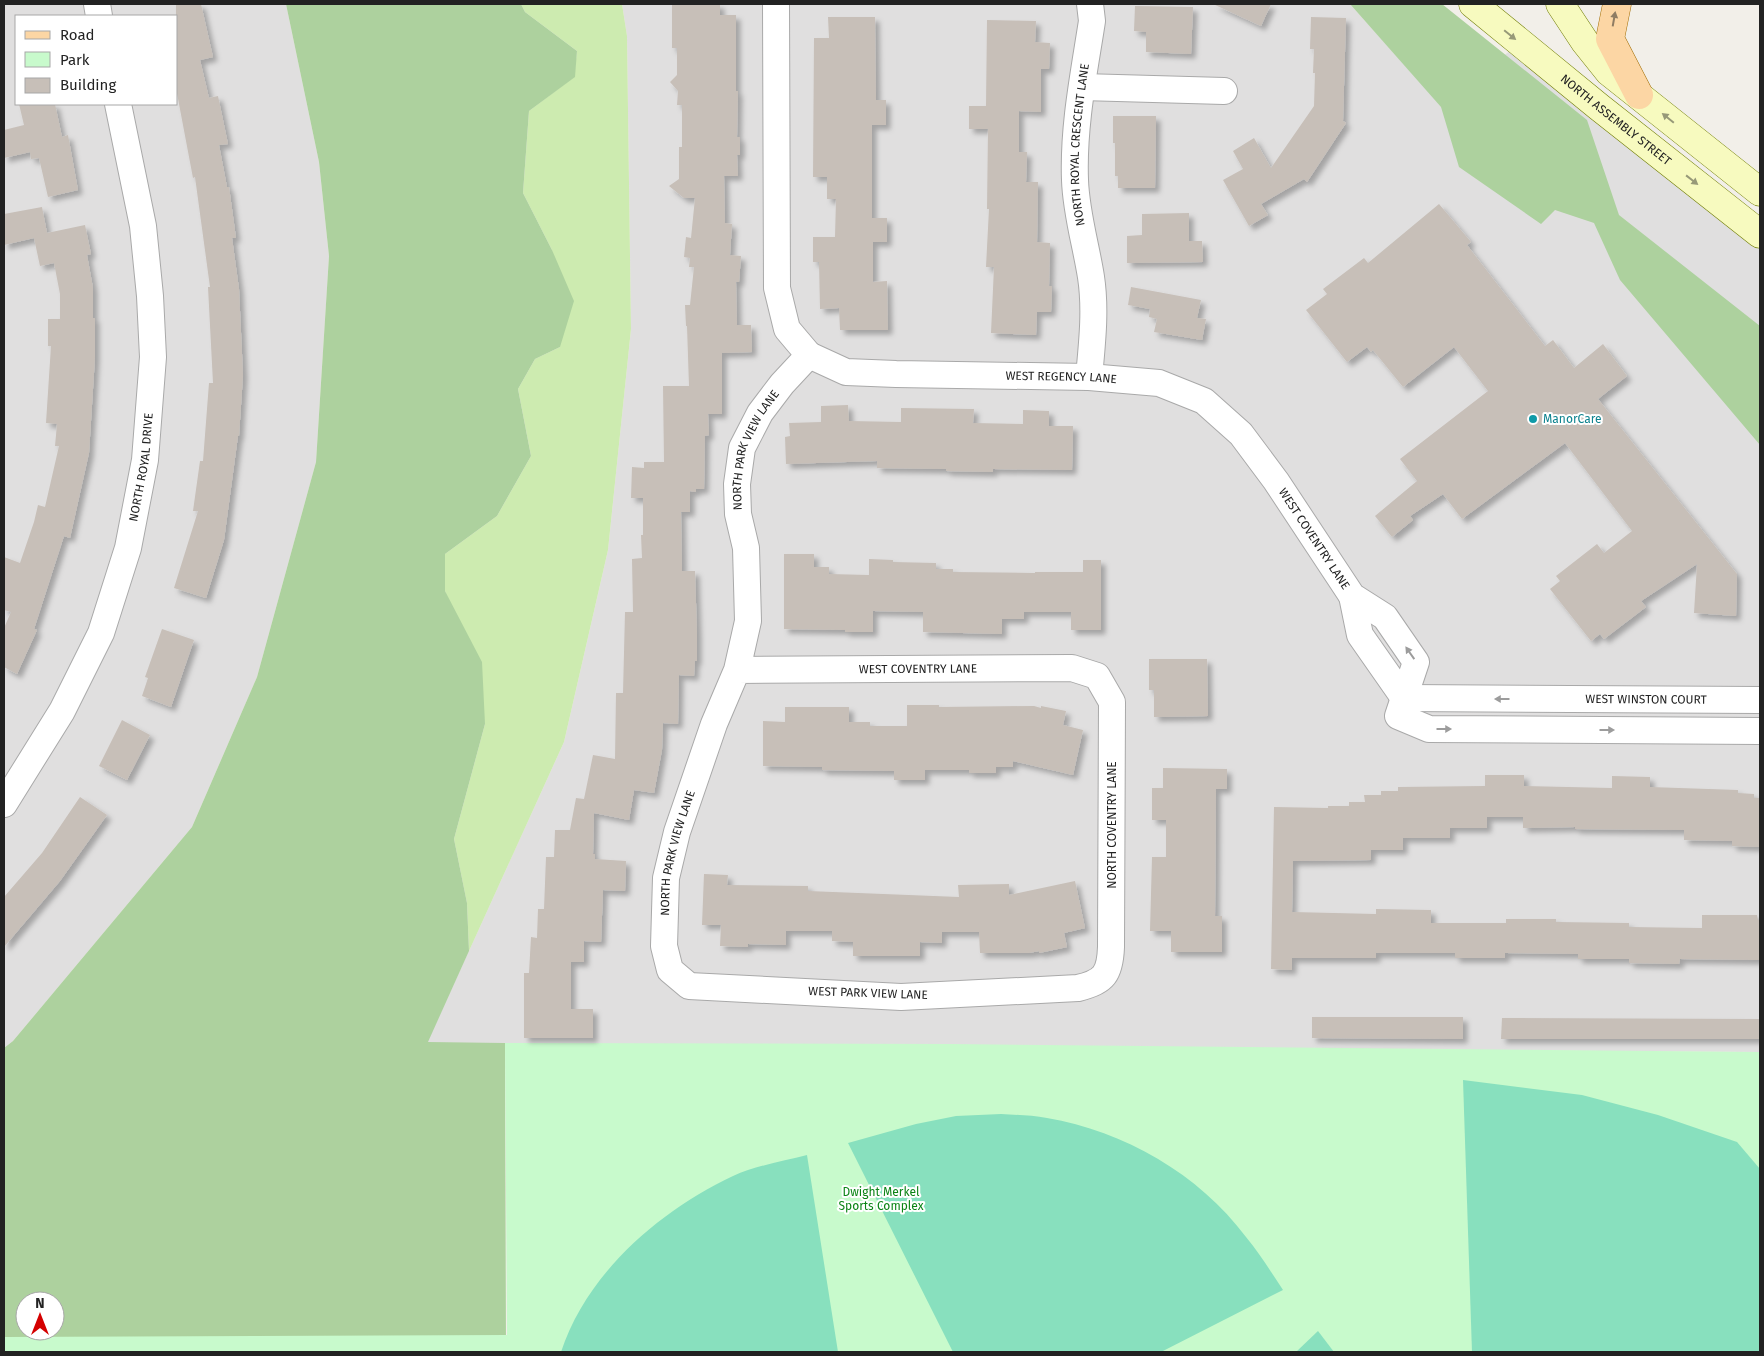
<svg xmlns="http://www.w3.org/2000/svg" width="1764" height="1356" viewBox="0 0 1764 1356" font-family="'Fira Sans',sans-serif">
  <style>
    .residential { fill: #e0dfdf; fill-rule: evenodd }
    .grass { fill: #cdebb0 }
    .forest { fill: #add19e; fill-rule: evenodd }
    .park { fill: #c8facc }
    .pitch { fill: #88e0be }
    .building { fill: #c7bfb8; filter: url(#shadow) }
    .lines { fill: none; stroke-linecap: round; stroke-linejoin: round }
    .minor-casing { stroke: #a9a9a9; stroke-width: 28 }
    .secondary-casing { stroke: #707d05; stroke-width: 29 }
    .primary-casing { stroke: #a06b00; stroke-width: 29 }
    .minor { stroke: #fff; stroke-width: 26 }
    .secondary { stroke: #f7fabf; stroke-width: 28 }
    .primary { stroke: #fcd6a4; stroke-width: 28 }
    .oneway { fill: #8f7c63 }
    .oneway2 { fill: #979978 }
    .oneway3 { fill: #9c9c9c }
    .culture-dot { fill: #0f9aa8; stroke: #fff; stroke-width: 2 }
    .labels { text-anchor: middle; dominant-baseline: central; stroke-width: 4; stroke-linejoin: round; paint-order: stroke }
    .street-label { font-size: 12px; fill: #222; stroke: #fff }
    .culture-label { font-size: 12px; fill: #0d838f; stroke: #fff; text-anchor: start }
    .park-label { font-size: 12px; fill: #0c8416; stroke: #fff }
  </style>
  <defs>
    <filter id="shadow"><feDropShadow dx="4.5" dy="4.5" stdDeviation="2.5" flood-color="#0004"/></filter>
  </defs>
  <rect width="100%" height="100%" fill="#f2efe9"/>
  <g class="residential">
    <path d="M4 4H286L319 162 329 256 316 462 257 677 192 827 13 1041 4 1048ZM16 16H176V104H16Z"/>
    <path d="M622 4H1350L1441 106 1512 49 1760 241V1052L427 1043 564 742 608 550 631 329 627 36Z"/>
  </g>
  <path class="grass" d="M521 4H622L627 36 631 329 608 550 564 742 469 951 467 903 454 839 485 724 445 591V554L497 516 531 456 518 389 535 359 560 347 552 250 523 193 529 111 574 77 577 51 525 12Z"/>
  <g class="forest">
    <path d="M286 4H521L525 12 577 51 575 77 529 111 523 193 552 250 574 301 560 347 535 359 518 389 531 456 497 516 445 554V591L482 662 485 724 454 839 467 903 469 951 428 1042 505 1043 506 1352H4V1048L13 1041 192 827 257 677 316 462 329 256 319 162ZM25 1301H55V1331H25Z"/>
    <path d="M1350 4H1442L1587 120 1619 215 1760 326V445L1620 280 1594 223 1555 210 1541 224 1459 167 1441 107Z"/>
  </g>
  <path class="park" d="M505 1043 950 1044 1760 1052V1352H4V1337L507 1335Z"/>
  <g class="pitch">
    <path d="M1463 1080 1582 1095 1658 1115 1737 1142 1760 1169V1352H1472Z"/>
    <path d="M1001 1114C1016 1115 1032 1115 1047 1118 1124 1131 1199 1174 1246 1237 1260 1254 1271 1272 1283 1290L1161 1352H953L848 1143 916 1124 956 1116Z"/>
    <path d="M807 1155 838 1352H561C587 1273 659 1211 733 1176 755 1166 783 1161 807 1155Z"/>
    <path d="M1318 1331 1334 1352H1296Z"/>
  </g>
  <g class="building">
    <path d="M176 4H201L213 57 200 60 209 98 218 96 228 144 219 145 227 187H229L236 238H232L239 289 243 375 239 436H238L224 540 206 598 174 588 198 511H193L200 461H203L209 383H213L208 287H210L195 177 193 178 176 88Z"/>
    <path d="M672 4H720V15H736V91H738L737 137H740V155H737L738 176H724L725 223 732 224 730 255 741 256 739 282H736L737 325H751L752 352 722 353V414H708L709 435 705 436 704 489H696V492L690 491V512H681L682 571H695L697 634V661H695L694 676 679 675 678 724 663 723 662 750 654 793 634 790 629 820 594 813 593 854H595V859L626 861 625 891 603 890 601 942 584 941V962H571V1009H593V1038H524V973H529L531 937 537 938 538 909H544L546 857H554L555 830H570L576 798 584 799 593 755 615 759 616 693H623L625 612H633L632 559 642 558 641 535H643V498H631L632 467 644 468V462H664L663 386H689L687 326H686L685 305H690L694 267H689L690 258 684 257 686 237 691 238 695 198H684L669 186 679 179V147H682V105H677L678 91 670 82 677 75V48H672Z"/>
    <path d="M1213 4H1271L1261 26Z"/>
    <path d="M1135 6 1193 7 1191 54 1146 52V32L1134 31Z"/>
    <path d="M828 17H875L876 100H886V125H872V218H887V242H873V282L887 281 888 330H840L839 308 820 309 819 262H813V237H835L836 199H827V177H813L814 38H829Z"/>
    <path d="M1311 17 1346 18 1343 121 1346 123 1307 182 1304 179 1261 204 1268 215 1249 226 1223 180 1243 169 1233 151 1254 138 1271 168 1314 106 1315 73H1313L1314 49H1310Z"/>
    <path d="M987 20 1036 21 1035 42 1050 43 1049 69H1041V112L1019 111V152H1027L1026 182H1038L1037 242 1050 243 1049 286H1052L1051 312H1037L1036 335 991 333 994 267H986L989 209H987L988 129H969V106H986Z"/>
    <path d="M19 104H55L62 137 68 135 78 190 48 197 39 158 31 159 30 152 4 158V130L24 125Z"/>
    <path d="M1113 116H1156L1155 188H1118V176H1115V143H1113Z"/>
    <path d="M1439 204 1471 242 1467 245 1545 346 1553 340 1574 368 1603 344 1627 376 1598 399 1737 574 1736 616 1694 613 1697 564 1641 601 1646 607 1604 639 1600 634 1591 641 1550 589 1560 581 1556 576 1597 544 1604 553 1632 531 1565 443 1462 519 1443 494 1410 516 1413 520 1392 537 1375 516 1417 481 1400 459 1488 391 1454 347 1403 387 1373 350 1371 352 1367 347 1347 362 1306 310 1327 294 1323 289 1364 258 1368 263Z"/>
    <path d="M42 207 47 233 85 225 91 254 87 255 93 288V318H95V357L89 453 70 538 64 536 34 629 37 630 17 674 4 667V628L11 612 4 610V557L20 563 34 522 38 505 45 507 59 446H55L57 424 46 423 51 346H48V319H60V294L54 263 40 266 34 238 4 245V214Z"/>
    <path d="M1189 213V241H1202L1203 262 1127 263V236L1142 235V214Z"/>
    <path d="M1131 287 1201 300 1197 318 1206 319 1202 340 1154 332 1157 319 1149 317 1150 309 1128 305Z"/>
    <path d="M848 405 849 421 901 422V408L974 409 973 423 1023 424V410L1049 411V426H1073L1072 470 993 469V472L946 471V469L877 468V461L786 464 785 437 790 436 789 423 821 422V406Z"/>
    <path d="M784 554H814V567H829V574L869 575V559L893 560V562L936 563V569H953V572L1035 573V572H1083V560H1101V630H1071V612H1024V619H1002V634L923 632V612L873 611V632H845V630L784 629Z"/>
    <path d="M162 629 194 640 171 707 142 696 148 678 145 677Z"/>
    <path d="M1149 659H1207L1208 716 1154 717V690H1149Z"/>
    <path d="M907 705H939V707L1034 706 1041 708V706L1066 711 1063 725 1083 730 1073 775 1013 761V767H996V773H969V770H925V780H894V771L822 770V767L763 766V721L785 722V707H849V722H870V726H907Z"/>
    <path d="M122 720 150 735 127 780 99 766Z"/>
    <path d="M1163 768 1227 769V789H1216L1215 916H1222V952H1171V931H1150L1152 857H1166V820H1152V788H1163Z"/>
    <path d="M1485 775H1524V786L1612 788V776L1650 777V787L1738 790V793L1754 794V798H1760V847L1732 846V841L1684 840V830L1575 829V827L1523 828V817H1487V828H1450V838H1403V850H1371V860L1293 861 1292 912 1376 914V909L1431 910V923H1506V919H1556V922L1629 923V927L1702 928V915H1757L1758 920H1760V960L1680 959 1679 964 1629 963V959H1578V954L1505 953V958H1455V953H1376V958H1292V970L1271 969 1274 807 1328 808V806H1349V802H1365L1364 795H1381V791H1398V787L1485 786Z"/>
    <path d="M80 797 107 815 60 881 4 947V897L42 853Z"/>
    <path d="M704 874 728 875 727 885 808 886V891L959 897 958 885 1009 884V895L1075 881 1085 928 1064 933 1067 947 1039 953V951L1029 953H980L979 932H942V943L920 942V956H853V942L832 941V931H786V945L748 944V947L720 946 721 925H702Z"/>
    <path d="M1312 1017H1463V1039L1312 1038Z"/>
    <path d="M1502 1018 1760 1019V1039H1501Z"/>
  </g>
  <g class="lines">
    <defs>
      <g id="minor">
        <path d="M97 4 99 16"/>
        <path d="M1082 87 1224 91"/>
        <path id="s1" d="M809 355 846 372 896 374 1089 377 1159 383 1204 401 1241 434 1276 481 1352 596 1385 617 1416 662 1398 716 1429 729 1760 731"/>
        <path id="s2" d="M1089 377C1092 344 1096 310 1091 277 1086 245 1076 213 1075 180 1073 126 1084 73 1092 21L1090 4"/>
        <path d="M1352 596 1360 635 1404 698"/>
        <path id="s3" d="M737 670 1072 668 1097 676 1112 702 1111 947C1110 974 1104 982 1078 988L901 997 689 986 670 970 664 946 666 878 677 832 714 724 737 670 748 621 746 548 738 514 737 484 742 448 760 413 782 384 809 355 787 329 777 288 776 4"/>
        <path id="s4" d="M1404 698 1760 700"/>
        <path id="s5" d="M4 804 62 711 101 633 128 548 145 460 153 357 150 296 143 226 118 104"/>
      </g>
      <g id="secondary">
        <path id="s6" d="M1473 4 1599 107 1760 234"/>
        <path d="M1560 4 1585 42 1609 72 1760 192"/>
      </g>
      <path id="primary" d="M1617 4 1610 39 1639 95"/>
    </defs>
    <use href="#minor" class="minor-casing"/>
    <use href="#secondary" class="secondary-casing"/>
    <use href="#primary" class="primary-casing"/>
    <use href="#minor" class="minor"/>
    <use href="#secondary" class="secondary"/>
    <use href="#primary" class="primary"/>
  </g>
  <defs><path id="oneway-solid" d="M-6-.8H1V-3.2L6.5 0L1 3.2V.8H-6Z" transform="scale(1.25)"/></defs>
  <use class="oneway" href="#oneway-solid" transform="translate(1614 19) rotate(-80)"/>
  <g class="oneway2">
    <use href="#oneway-solid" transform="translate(1510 35) rotate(39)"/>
    <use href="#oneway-solid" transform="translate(1668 118) rotate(-141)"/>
    <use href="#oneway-solid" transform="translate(1692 180) rotate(38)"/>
  </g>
  <g class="oneway3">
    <use href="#oneway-solid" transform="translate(1410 653) rotate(-125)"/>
    <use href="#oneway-solid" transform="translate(1502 699) rotate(-180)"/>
    <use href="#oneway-solid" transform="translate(1444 729)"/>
    <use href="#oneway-solid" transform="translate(1607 730)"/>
  </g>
  <circle class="culture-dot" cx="1533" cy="419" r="5"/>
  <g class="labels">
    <g class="street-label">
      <text stroke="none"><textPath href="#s6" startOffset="184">NORTH ASSEMBLY STREET</textPath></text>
      <text stroke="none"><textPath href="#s2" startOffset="234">NORTH ROYAL CRESCENT LANE</textPath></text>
      <text stroke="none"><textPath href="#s1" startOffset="256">WEST REGENCY LANE</textPath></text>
      <text stroke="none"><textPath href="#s3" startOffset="1649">NORTH PARK VIEW LANE</textPath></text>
      <text stroke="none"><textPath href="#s5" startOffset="368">NORTH ROYAL DRIVE</textPath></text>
      <text stroke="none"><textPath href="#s1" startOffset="580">WEST COVENTRY LANE</textPath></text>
      <text stroke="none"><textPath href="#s3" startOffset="181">WEST COVENTRY LANE</textPath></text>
      <text stroke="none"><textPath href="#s4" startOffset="242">WEST WINSTON COURT</textPath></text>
      <text transform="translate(1112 825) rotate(-90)">NORTH COVENTRY LANE</text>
      <text stroke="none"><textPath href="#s3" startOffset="1229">NORTH PARK VIEW LANE</textPath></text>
      <text transform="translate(868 993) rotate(2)">WEST PARK VIEW LANE</text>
    </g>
    <g class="culture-label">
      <text x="1543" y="419">ManorCare</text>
    </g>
    <g class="park-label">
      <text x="881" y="1192">Dwight Merkel<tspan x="881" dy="14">Sports Complex</tspan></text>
    </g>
  </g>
  <rect width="1764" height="1356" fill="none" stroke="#222222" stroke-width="10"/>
  <rect x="15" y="15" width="162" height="90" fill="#ffffff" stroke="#a7a7a7"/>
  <rect x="25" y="31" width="25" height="8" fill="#fcd6a4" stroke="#a7a7a7"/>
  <text x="60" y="40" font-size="15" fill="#222222">Road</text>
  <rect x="25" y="52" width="25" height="15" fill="#c8facc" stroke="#a7a7a7"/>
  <text x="60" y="65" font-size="15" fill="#222222">Park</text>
  <rect x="25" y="78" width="25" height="15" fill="#c7bfb8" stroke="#a7a7a7"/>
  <text x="60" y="90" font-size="15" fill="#222222">Building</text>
  <g transform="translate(40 1316)"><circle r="24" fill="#ffffff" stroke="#a7a7a7"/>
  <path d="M0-4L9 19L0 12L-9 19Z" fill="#d40000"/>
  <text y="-8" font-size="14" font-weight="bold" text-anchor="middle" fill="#222222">N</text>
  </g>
</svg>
